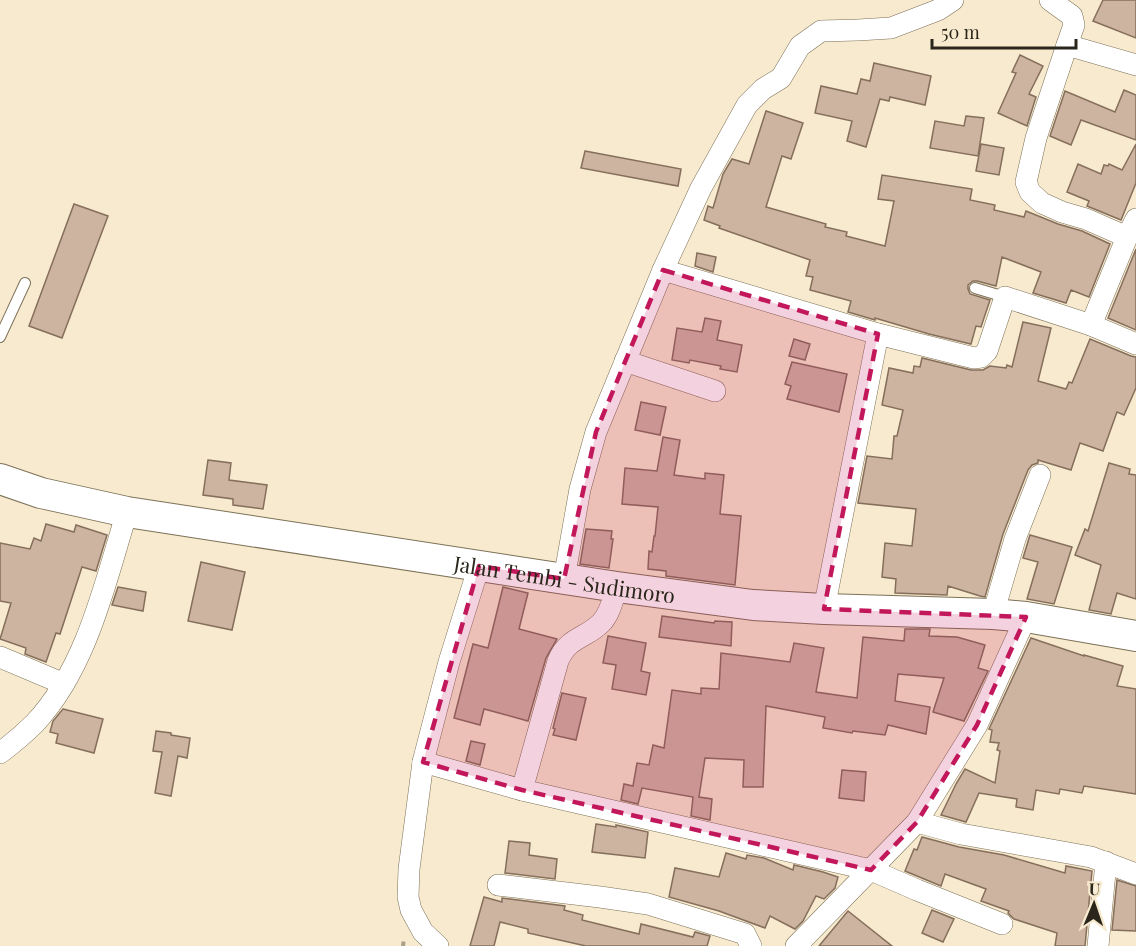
<svg xmlns="http://www.w3.org/2000/svg" width="1136" height="946" viewBox="0 0 1136 946" font-family="'Playfair Display',serif">
  <style>
    .building { fill: #ccb4a0; stroke: #856e5c; stroke-width: 1.5 }
    .lines { fill: none; stroke-linecap: round; stroke-linejoin: round }
    .service-casing { stroke: #7d7158; stroke-width: 12 }
    .minor-casing { stroke: #7d7158; stroke-width: 22 }
    .secondary-casing { stroke: #7d7158; stroke-width: 32 }
    .path { stroke: #aaa08a; stroke-width: 4; stroke-dasharray: 4.5 4.5; stroke-linecap: butt }
    .service { stroke: #fff; stroke-width: 10 }
    .minor { stroke: #fff; stroke-width: 21 }
    .secondary { stroke: #fff; stroke-width: 30 }
    .marked { fill: #c2185b; fill-opacity: 0.2; stroke: #c2185b; stroke-width: 4.5; stroke-dasharray: 12 8; stroke-linejoin: round }
    .labels { text-anchor: middle; dominant-baseline: central; stroke-width: 4.5; stroke-linejoin: round; paint-order: stroke }
    .street-label { font-size: 21px; fill: #2b261b; stroke: #f7eace }
  </style>
  <rect width="100%" height="100%" fill="#f7eace"/>
  <g class="building">
    <path d="M1103 0H1136V38L1093 21Z"/>
    <path d="M1020 55 1043 66 1029 94 1036 97 1027 126 998 113 1016 73 1012 72Z"/>
    <path d="M874 63 931 76 925 105 890 97 889 101 880 99 866 147 847 141 852 121 815 113 821 86 857 94 861 79 870 81Z"/>
    <path d="M1124 90 1136 95V140L1081 120 1071 145 1050 136 1065 91 1115 112Z"/>
    <path d="M766 111 803 123 791 159 782 156 766 207 826 224 825 227 847 232 846 236 885 246 894 201 878 199 882 175 972 189 970 200 995 205 994 210 1024 217 1026 211 1058 224 1082 231 1110 244 1089 297 1071 290 1066 303 1033 293 1041 272 1002 257 996 286 977 281H973L968 285V289L970 294 990 300 981 327 976 326 971 344 929 334 875 318V320L848 312 851 301 810 290 813 277 806 276 810 260 719 228 720 226 704 220 708 206 713 208 723 174 732 159 749 164Z"/>
    <path d="M966 116 984 118 978 156 930 148 935 121 964 126Z"/>
    <path d="M981 144 1004 148 999 175 976 171Z"/>
    <path d="M1136 144V183L1121 220 1087 206 1089 201 1067 192 1078 164 1101 174 1104 165 1108 166 1109 164 1122 170Z"/>
    <path d="M585 151 681 169 678 186 581 168Z"/>
    <path d="M74 204 108 216 62 338 29 326Z"/>
    <path d="M1136 249V330L1108 318Z"/>
    <path d="M697 253 716 257 713 272 695 266Z"/>
    <path d="M705 318 721 321 717 340 742 345 737 372 720 369 721 366 690 360 689 363 672 360 677 328 702 332Z"/>
    <path d="M1023 322 1051 328 1038 381 1066 389 1069 382 1072 383 1090 339 1131 356 1136 357V388L1124 415 1117 412 1103 451 1080 443 1071 470 1038 460V463L1032 465 1028 470 1003 534 985 597 980 596 948 586 947 595 895 593 896 579 882 577 885 543 912 546 916 509 858 503 867 456 892 459 894 436H897L903 410 882 405 889 368 913 373 914 366 920 367 922 358 971 370H983L990 366 1006 368 1007 365 1012 367Z"/>
    <path d="M794 339 810 344 805 360 789 356Z"/>
    <path d="M792 362 847 374 839 412 787 399 791 386 785 384Z"/>
    <path d="M641 402 666 407 660 435 635 430Z"/>
    <path d="M663 437 680 440 674 475 705 479V473L724 475 720 514 741 516 735 585 666 576V571L648 569 649 551 652 552 654 536H655L658 507 622 504 625 468 657 471Z"/>
    <path d="M208 460 231 463 229 480 267 485 263 509 233 505V499L203 495Z"/>
    <path d="M1109 463 1130 469 1129 474 1136 475V599L1117 593 1111 614 1089 610 1101 565 1075 555 1085 529 1088 531Z"/>
    <path d="M46 524 74 532 76 525 107 535 96 571 82 567 60 634 56 633 46 662 25 654 26 648 0 639 11 603 0 601V543L30 549 34 538 41 541Z"/>
    <path d="M586 529 612 531 611 539H613L609 568 580 564Z"/>
    <path d="M1030 535 1072 547 1054 604 1027 599 1038 562 1023 558Z"/>
    <path d="M201 562 245 572 232 630 188 621Z"/>
    <path d="M118 587 146 592 143 611 112 605Z"/>
    <path d="M503 587 528 593 519 629 557 639 546 658 528 721 484 709 480 725 454 718 473 644 488 648Z"/>
    <path d="M662 616 714 623 715 621 732 622 731 646 659 637Z"/>
    <path d="M905 629H930L929 636 957 637 985 645 978 668 988 671 964 721 933 712 944 678 898 674 895 701 930 707 926 734 888 725 885 735 853 731 852 733 823 728 825 717 766 706 763 787H743L744 760 705 758 699 797 712 799 710 820 691 816 693 797 642 788 638 804 621 800 624 784 633 786 637 763 649 765 653 745 664 748 672 690 701 694V688L719 689 721 653 790 662 794 643 824 648 816 692 857 698 863 637 904 641Z"/>
    <path d="M608 636 646 643 641 671 650 673 646 695 612 689 616 665 603 663Z"/>
    <path d="M1031 638 1084 656V655L1123 666 1117 686 1136 689V794L1084 786 1082 793 1060 789 1059 794 1036 790 1033 810 1016 807 1017 799 979 793 966 822 941 815 956 784 965 769 995 783 1000 751 997 750 999 743 990 742 992 730 989 729Z"/>
    <path d="M562 693 586 698 576 740 553 735 555 729 553 728Z"/>
    <path d="M63 709 103 719 94 753 56 743 58 734 50 732 53 721Z"/>
    <path d="M156 731 171 733V735L190 738 187 758 178 756 171 796 155 793 162 752 153 751Z"/>
    <path d="M471 741 485 744 480 765 466 761Z"/>
    <path d="M842 770 866 772 864 801 839 798Z"/>
    <path d="M596 824 616 827V825L648 832 645 858 592 852Z"/>
    <path d="M922 837 959 847 1004 855 1065 873 1066 866 1092 871 1085 946H1055L1057 933 1014 919 1008 913 1009 911 981 901 986 889 945 874 941 886 905 871 914 849 917 850Z"/>
    <path d="M509 841 530 843 529 855 557 859 555 879 505 873Z"/>
    <path d="M726 853 746 859 747 855 764 858 793 870 794 865 823 872 838 877 835 888 824 899 816 896 803 921 795 929 770 916 765 928 719 911 669 897 675 868 719 877Z"/>
    <path d="M1117 880 1136 886V931L1112 930Z"/>
    <path d="M484 897 502 902V898L565 906 564 910 583 915 582 920 639 934 641 924 693 937 695 932 710 936 707 946H586L528 933V929L500 922 494 946H470Z"/>
    <path d="M932 910 954 919 943 942 922 933Z"/>
    <path d="M848 911 892 946H819Z"/>
  </g>
  <g class="lines">
    <defs>
      <g id="service">
        <path d="M975 288 1005 297"/>
        <path d="M0 337 25 283"/>
      </g>
      <g id="minor">
        <path d="M1050 0 1072 16 1074 25 1067 45"/>
        <path d="M1127 237 1136 219"/>
        <path d="M663 270 878 334 974 358 981 357 987 351 1005 297 1091 325 1136 344"/>
        <path d="M1091 325 1127 237 1086 219 1062 212 1042 203 1030 192 1026 182 1036 138 1067 45 1136 65"/>
        <path d="M625 361 715 391"/>
        <path d="M564 579 580 489 596 432 663 270 701 188 747 105 763 89 781 78 800 46 821 31 858 30 891 28 938 10 953 0"/>
        <path d="M824 609 878 334"/>
        <path d="M993 614 1015 539 1040 475"/>
        <path d="M0 657 64 684"/>
        <path d="M0 753C12 744 24 734 35 723 87 667 105 583 127 512"/>
        <path d="M423 762 522 790 871 870 917 890 1002 924"/>
        <path d="M522 790 558 661C568 637 585 639 601 623 610 614 613 599 617 587"/>
        <path d="M917 822 961 834 1091 857 1136 874"/>
        <path d="M498 885 600 897 648 904 745 934 751 946"/>
        <path d="M438 946 423 932 411 910 408 897 409 869 423 762 449 662 479 566"/>
        <path d="M796 946 917 822 977 725 1026 617"/>
        <path d="M1098 946 1106 862"/>
      </g>
      <g id="secondary">
        <path id="s1" d="M0 479 41 493 127 512 617 587 753 605 824 609 993 614 1026 617 1136 636"/>
      </g>
    </defs>
    <use href="#service" class="service-casing"/>
    <use href="#minor" class="minor-casing"/>
    <use href="#secondary" class="secondary-casing"/>
    <path class="path" d="M403 946 404 938"/>
    <use href="#service" class="service"/>
    <use href="#minor" class="minor"/>
    <use href="#secondary" class="secondary"/>
  </g>
  <path class="marked" d="M663 270 878 334 824 609 1026 617 977 725 917 822 871 870 522 790 423 762 479 566 564 579 596 432Z"/>
  <g class="labels">
    <g class="street-label">
      <text stroke="none"><textPath href="#s1" startOffset="574">Jalan Tembi - Sudimoro</textPath></text>
    </g>
  </g>
  <g transform="translate(1094 904) rotate(2)" stroke="#f7eace" stroke-width="4.5" paint-order="stroke">
  <path d="M0-4.5L10 22L0 15L-10 22Z" fill="#2b261b"/>
  <text y="-9" font-size="16" font-weight="bold" text-anchor="middle" fill="#2b261b">U</text>
  </g>
  <path d="M932 39v9h144v-9" fill="none" stroke="#2b261b" stroke-width="3"/>
  <text x="941" y="39" font-size="18" fill="#2b261b" stroke="#f7eace" stroke-width="4.5" paint-order="stroke">50 m</text>
</svg>
